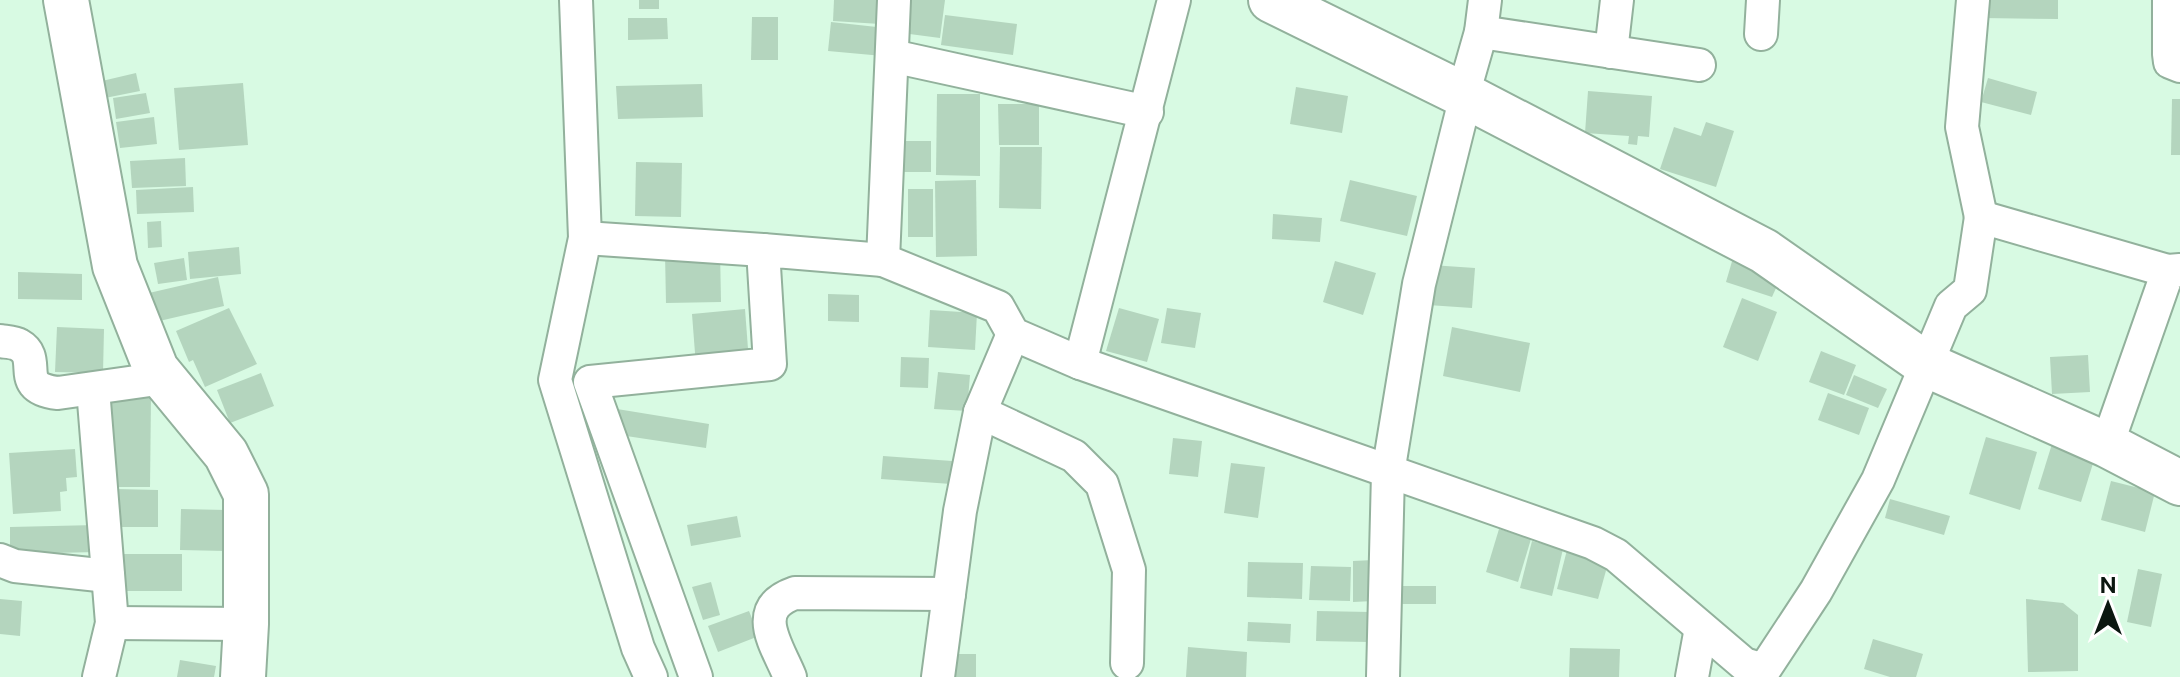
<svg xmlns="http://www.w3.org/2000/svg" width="2180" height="677" viewBox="0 0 2180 677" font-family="'Public Sans',sans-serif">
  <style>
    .building { fill: #b4d5be }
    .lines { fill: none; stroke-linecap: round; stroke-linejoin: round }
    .street-casing { stroke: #92b19c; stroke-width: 36 }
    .secondary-casing { stroke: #92b19c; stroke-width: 48 }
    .street { stroke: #fff; stroke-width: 32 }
    .secondary { stroke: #fff; stroke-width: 44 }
  </style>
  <rect width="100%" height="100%" fill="#d8fae3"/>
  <g class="building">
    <rect x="639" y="0" width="20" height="9"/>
    <path d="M834 0H881L880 24 833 21Z"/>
    <path d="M906 0H945L940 38 902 33Z"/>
    <path d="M1982 0H2058V19L1982 18Z"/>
    <path d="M945 15 1017 24 1013 55 941 45Z"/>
    <path d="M752 17H778V60H751Z"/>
    <path d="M628 18H667L668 39 628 40Z"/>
    <path d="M831 22 886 28 883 56 828 51Z"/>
    <path d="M136 73 140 91 105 98 102 81Z"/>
    <path d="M1988 78 2037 92 2031 115 1981 102Z"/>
    <path d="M243 83 248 145 179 150 174 88Z"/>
    <path d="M702 84 703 117 618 119 616 86Z"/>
    <path d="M1296 87 1348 96 1342 133 1290 124Z"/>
    <path d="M1588 91 1652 96 1649 137 1638 136 1637 145 1628 144 1629 136 1585 133Z"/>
    <path d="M146 93 150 113 116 119 113 98Z"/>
    <path d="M937 94H980V176L936 175Z"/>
    <path d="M2172 99H2180V155H2171Z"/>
    <path d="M998 104H1039V145H999Z"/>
    <path d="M154 117 157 144 120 148 116 122Z"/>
    <path d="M1706 122 1734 131 1716 187 1660 169 1674 127 1701 136Z"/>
    <rect x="899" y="141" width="32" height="31"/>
    <path d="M1000 147H1042L1041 209 999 208Z"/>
    <path d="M185 158 186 186 132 188 130 161Z"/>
    <path d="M636 162 682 163 681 217 635 216Z"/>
    <path d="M976 180 977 256 936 257 935 181Z"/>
    <path d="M1350 180 1417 196 1407 236 1340 221Z"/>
    <path d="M193 187 194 212 137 214 136 190Z"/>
    <rect x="908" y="189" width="25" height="48"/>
    <path d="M1273 214 1322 218 1320 242 1272 239Z"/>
    <path d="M161 221 162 247 148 248 147 222Z"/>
    <path d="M239 247 241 274 190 279 188 252Z"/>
    <path d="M720 251 721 302 666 303 665 253Z"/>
    <path d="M1735 251 1780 279 1772 297 1726 282Z"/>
    <path d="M184 258 187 280 158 284 154 263Z"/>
    <path d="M1335 261 1376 273 1363 315 1323 302Z"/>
    <path d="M1431 265 1475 268 1472 308 1428 305Z"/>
    <path d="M18 272 82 274V300L18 299Z"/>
    <path d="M218 277 224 306 155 322 149 293Z"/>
    <path d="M828 294 859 295V322L828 321Z"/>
    <path d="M1742 298 1777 312 1758 361 1723 347Z"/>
    <path d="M229 308 257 364 205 387 193 360 189 362 176 331Z"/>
    <path d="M1119 308 1159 319 1147 362 1106 351Z"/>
    <path d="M1167 308 1201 313 1195 348 1161 343Z"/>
    <path d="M745 309 749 362 696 366 692 314Z"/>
    <path d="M930 310 977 313 975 350 928 347Z"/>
    <path d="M57 327 104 329 103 373 55 372Z"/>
    <path d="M1452 327 1530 343 1520 392 1443 376Z"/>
    <path d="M1821 351 1856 365 1844 395 1809 382Z"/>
    <path d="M2088 355 2090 392 2052 394 2050 357Z"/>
    <path d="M901 357 929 358 928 388 900 387Z"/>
    <path d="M938 372 970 375 967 411 934 409Z"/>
    <path d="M261 373 274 406 230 423 217 390Z"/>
    <path d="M1854 375 1887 389 1878 408 1846 395Z"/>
    <path d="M1828 393 1869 408 1859 435 1818 420Z"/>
    <path d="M105 395 151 396 150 487H104Z"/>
    <path d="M617 409 709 424 706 448 613 434Z"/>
    <path d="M1986 437 2037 452 2020 510 1969 494Z"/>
    <path d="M1173 438 1202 441 1198 477 1169 474Z"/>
    <path d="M2052 444 2095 457 2081 502 2038 489Z"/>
    <path d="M75 449 77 477 66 478 67 491 60 492 61 511 13 514 9 453Z"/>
    <path d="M883 456 952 461 951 484 881 479Z"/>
    <path d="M1231 463 1265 467 1258 518 1224 513Z"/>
    <path d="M2111 481 2155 492 2145 532 2101 520Z"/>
    <path d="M116 489 158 490V527H116Z"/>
    <path d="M1890 499 1950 516 1944 535 1885 518Z"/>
    <path d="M181 509 226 510V551L180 550Z"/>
    <path d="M737 516 741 537 691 546 687 525Z"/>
    <path d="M96 525 97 552 10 554V527Z"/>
    <path d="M1499 529 1531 539 1518 582 1486 572Z"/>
    <path d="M1532 541 1563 549 1552 596 1520 588Z"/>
    <path d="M1567 550 1609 560 1598 599 1557 589Z"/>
    <rect x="121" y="554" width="61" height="37"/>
    <path d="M1374 560V601L1353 602V561Z"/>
    <path d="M1248 562 1303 563 1302 599 1247 597Z"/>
    <path d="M1311 566 1351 567 1350 601 1309 600Z"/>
    <path d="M2138 569 2162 574 2151 627 2127 622Z"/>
    <path d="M711 582 720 615 703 620 692 587Z"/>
    <path d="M1388 586H1436V604H1387Z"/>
    <path d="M0 599 22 601 20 636 0 634Z"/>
    <path d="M2026 599 2063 603 2078 615V671L2028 672Z"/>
    <path d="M749 611 759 636 718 652 708 626Z"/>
    <path d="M1317 611 1370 612 1369 642 1316 641Z"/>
    <path d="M1248 622 1291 624 1290 643 1247 641Z"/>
    <path d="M1873 639 1923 654 1916 677H1890L1864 669Z"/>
    <path d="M1188 647 1247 652 1246 677H1186Z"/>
    <path d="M1570 648 1620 649 1619 677H1569Z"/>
    <rect x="952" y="654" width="24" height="23"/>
    <path d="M180 660 216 666 214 677H177Z"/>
  </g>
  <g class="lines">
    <defs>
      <g id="street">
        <path d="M576 0 585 238 555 380 638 648 651 677"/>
        <path d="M894 0 883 260 998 307 1013 334 1080 363 1593 543 1616 555 1744 664 1764 670 1816 591 1878 480 1951 306 1970 290 1981 217 2168 271"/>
        <path d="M1973 0 1962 127 1981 217"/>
        <path d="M2169 0V54L2170 62 2180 66"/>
        <path d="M1481 32 1699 65"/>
        <path d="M1761 34 1763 0"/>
        <path d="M1611 52 1617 0"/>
        <path d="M892 56 1147 112"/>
        <path d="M1463 95 1481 32 1485 0"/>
        <path d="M585 238 763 250"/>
        <path d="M1013 334 980 412 1074 456 1102 484 1129 570 1127 663"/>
        <path d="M0 341C5 342 14 342 19 345 44 359 12 388 58 393L164 378"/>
        <path d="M1080 363 1174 0"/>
        <path d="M93 389 112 623 99 677"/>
        <path d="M2107 445 2168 271 2180 270"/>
        <path d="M0 560 15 566 108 576"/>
        <path d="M112 623 246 624"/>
        <path d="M696 677 590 382 770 364 763 250 883 260"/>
        <path d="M790 677C777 645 749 609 795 593L949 594"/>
        <path d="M938 677 960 511 980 412"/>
        <path d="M1383 677 1388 473 1419 284 1466 96"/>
        <path d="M1692 677 1701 628"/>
      </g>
      <g id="secondary">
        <path d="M66 0 115 266 156 369 226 454 246 494V624L243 677"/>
        <path d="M1271 0 1466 96 1764 251 1927 365 2107 445 2180 483"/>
      </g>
    </defs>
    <use href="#street" class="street-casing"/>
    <use href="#secondary" class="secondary-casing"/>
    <use href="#street" class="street"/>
    <use href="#secondary" class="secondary"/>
  </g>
  <g transform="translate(2108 605)" stroke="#ffffff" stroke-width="6" paint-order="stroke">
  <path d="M0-6L14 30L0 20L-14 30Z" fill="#0b1710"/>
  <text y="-12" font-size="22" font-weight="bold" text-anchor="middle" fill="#0b1710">N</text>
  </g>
</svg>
